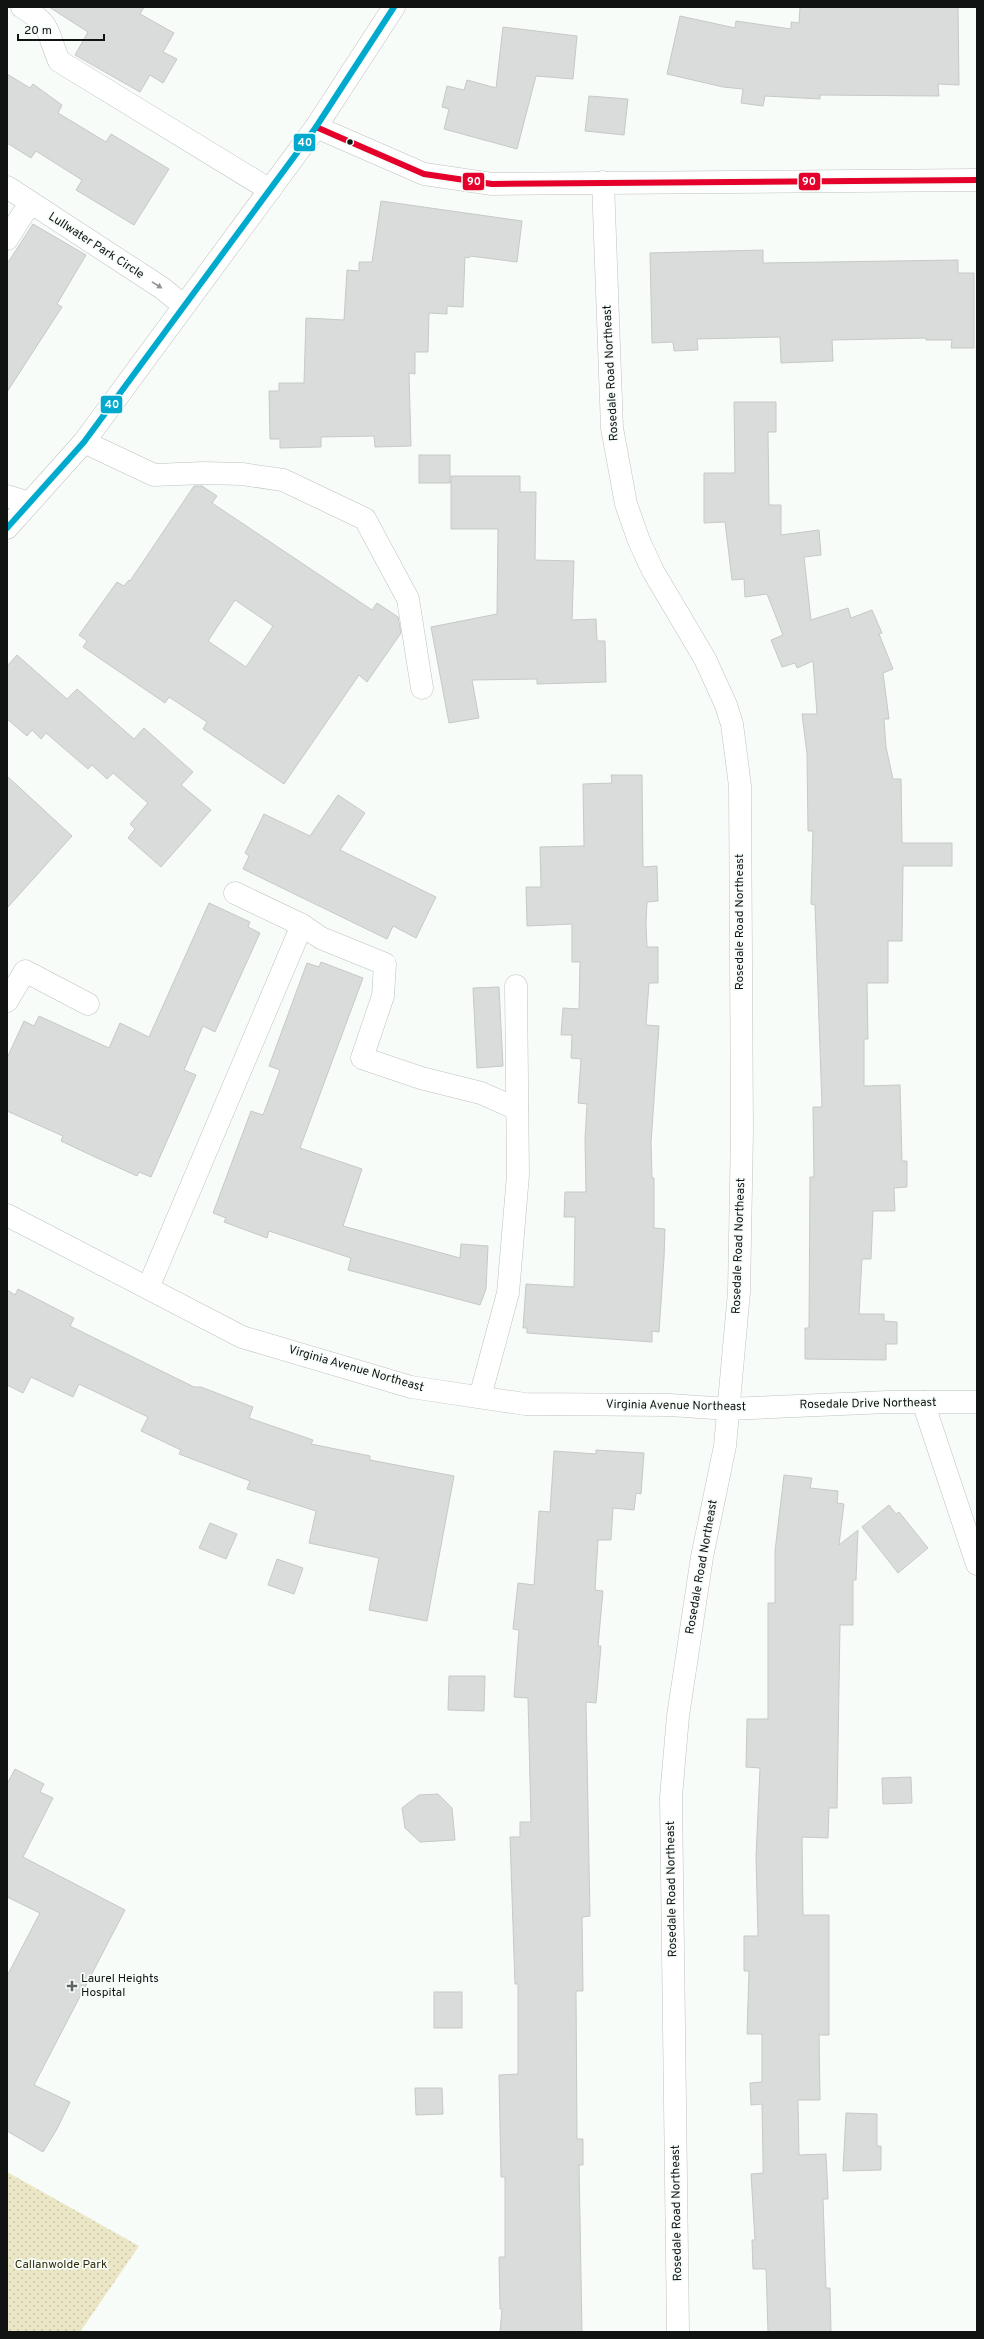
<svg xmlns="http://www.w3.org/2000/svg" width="984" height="2339" viewBox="0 0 984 2339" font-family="Overpass,sans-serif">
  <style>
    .grass { fill: url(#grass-dots) }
    .building { fill: #d9dcda; stroke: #c6c9c7; fill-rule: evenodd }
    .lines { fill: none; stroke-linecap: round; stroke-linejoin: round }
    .minor-casing { stroke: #bec2c0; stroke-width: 23 }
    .major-casing { stroke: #bec2c0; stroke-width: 23 }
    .minor { stroke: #fefffe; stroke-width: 22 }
    .major { stroke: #fefffe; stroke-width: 22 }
    .bus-1-casing { stroke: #f6fdf9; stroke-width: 9 }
    .bus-2-casing { stroke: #f6fdf9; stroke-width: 9 }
    .bus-1 { stroke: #e4002b; stroke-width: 6 }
    .bus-2 { stroke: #00a9ce; stroke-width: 6 }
    .oneway { fill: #939594 }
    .bus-dot { fill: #111312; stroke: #f6fdf9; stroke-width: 1.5 }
    .poi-dot { fill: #626563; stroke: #f6fdf9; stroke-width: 1.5 }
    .labels { text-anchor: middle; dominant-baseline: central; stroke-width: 3.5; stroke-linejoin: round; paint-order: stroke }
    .street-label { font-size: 12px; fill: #111312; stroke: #f6fdf9 }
    .poi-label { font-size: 12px; fill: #111312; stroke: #f6fdf9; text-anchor: start }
    .park-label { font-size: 12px; fill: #322b0a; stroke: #f6fdf9 }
    .line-badge { stroke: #f6fdf9; stroke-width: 1.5 }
    .badge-label { font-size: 11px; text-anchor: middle; font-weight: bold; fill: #fff }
  </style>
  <defs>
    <pattern id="grass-dots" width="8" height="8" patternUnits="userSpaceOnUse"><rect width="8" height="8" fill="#ebe7c6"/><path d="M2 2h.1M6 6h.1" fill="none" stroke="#c8c5a9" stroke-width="1.8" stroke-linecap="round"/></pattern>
  </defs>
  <rect width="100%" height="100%" fill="#f7fcf9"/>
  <path class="grass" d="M7 2172 139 2246 80 2332H7Z"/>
  <g class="building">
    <path d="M49 7H144L140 14 174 33 163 52 177 59 163 83 150 75 140 92 75 55 88 32Z"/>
    <path d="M800 7H958L959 85 938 84 939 96 820 95V99L765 96 763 106 741 103 743 89 723 87 667 74 680 16 735 28 736 21 791 29V22L799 23Z"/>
    <path d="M503 27 577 36 573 79 536 76 517 149 444 129 449 109 442 107 447 86 464 90 467 80 496 88Z"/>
    <path d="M7 74 30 88 33 84 62 105 58 113 106 142 111 134 169 169 134 225 76 190 82 180 36 151 31 158 7 143Z"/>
    <path d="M589 96 628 99 624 135 585 131Z"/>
    <path d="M381 201 522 221 517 262 470 256 469 258 465 257 463 307 447 306V314L429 313 428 352H415V374L409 373 411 446 375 447 374 436 321 437V447L280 448V439H270L269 391H279V383H304L306 318 344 320 347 270 359 271V262H372Z"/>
    <path d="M33 224 86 255 57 304 62 307 7 392V264Z"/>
    <path d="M763 250V263L958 260V273H974V348H951L952 340H926V338L832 340 833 361 781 363 780 337 697 339 698 350 674 351 673 342 652 343 650 253Z"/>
    <path d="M734 402H776V432H768L769 505H781V535L819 530 821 555 804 557 811 620 848 608 851 618 872 610 882 633 879 634 893 669 883 673 889 719H884L886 747 893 779H901L902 843H952V866H903L902 941H888V983H867L868 1039H864V1086L900 1085 902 1161H907V1187L894 1188 895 1211H873L871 1259H862L859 1314H884V1321L897 1322V1344H886V1360L805 1359V1328H809L810 1177H814L813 1107H822L815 905 811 904 813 831H808L807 754 802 714H817L813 661 797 668 795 663 782 667 771 640 783 635 767 594 745 597 744 579 732 580 725 522 704 523V473H735Z"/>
    <rect x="419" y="455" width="31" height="28"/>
    <path d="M451 476H520V492H536L535 560 574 561 572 620 596 619 597 641H605L606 682 537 684V679L472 680 479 718 449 723 431 627 497 614 498 529H451Z"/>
    <path d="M194 486H202L217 496 212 503 372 610 377 603 398 617 401 633 367 682 359 675 284 784 203 729 207 722 169 697 165 703 83 647 87 641 79 635 117 582 124 586 129 580 130 581ZM235 600 273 626 246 667 208 641Z"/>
    <path d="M17 655 67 699 77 689 134 739 144 728 193 772 181 785 211 810 161 867 128 838 135 829 130 824 148 803 113 773 107 779 92 765 88 769 46 733 41 739 32 730 27 736 7 719V666Z"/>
    <path d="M611 775H642L643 867 657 866 658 901 647 902 646 923 647 947H658V983H649L646 1025 659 1026 651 1143 652 1178H654V1228L665 1229 664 1258 659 1332 652 1331V1342L527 1333V1328H523L526 1284 574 1287 575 1217H564L565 1192H586L585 1139 587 1104 578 1103 581 1059 571 1058 572 1035H561L563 1008 579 1009 580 962H572V924L527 926 526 887H541L540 847 584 846 583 784 612 783Z"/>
    <path d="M7 776 72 836 7 908Z"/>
    <path d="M338 795 365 813 340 850 436 897 416 938 393 926 387 939 243 869 249 856 245 853 264 814 310 836Z"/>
    <path d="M209 903 250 922 248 927 260 933 215 1032 203 1026 184 1070 196 1075 151 1177 139 1172 137 1176 95 1157 61 1141 63 1136 7 1111V1058L24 1021 34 1026 39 1016 109 1048 120 1023 149 1037Z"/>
    <path d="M321 962 363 978 300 1148 362 1169 343 1226 460 1258 461 1244 488 1246 486 1289 480 1305 348 1270 351 1258 269 1231 267 1238 224 1222 226 1218 213 1213 251 1111 263 1115 280 1070 269 1066 307 963 319 967Z"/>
    <path d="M499 987 503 1066 477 1068 473 988Z"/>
    <path d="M18 1289 74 1318 70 1326 194 1387H201L253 1407 249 1418 313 1440 311 1444 370 1456V1460L454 1476 427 1621 369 1610 379 1558 309 1543 316 1511 247 1489 250 1481 179 1454 181 1450 141 1431 148 1417 79 1384 73 1397 31 1377 23 1393 7 1385V1290L15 1295Z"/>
    <path d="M596 1450 644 1453 641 1494 636 1493 634 1510 613 1508 611 1540H598L595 1590 603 1591 598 1646H601L596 1703 586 1702 590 1916 582 1917 583 1991H576L577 2139H583V2165H579L582 2332H500L502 2309H500L499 2257H505V2177H501L499 2075 518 2074V1984H515L510 1837H520V1822H531L528 1698 514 1697 519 1630 513 1629 518 1583 534 1585 539 1511 550 1512 554 1451 596 1454Z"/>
    <path d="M784 1475 812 1478 810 1488 838 1491 837 1503 844 1504 839 1545 858 1530 856 1580H853V1625H840L837 1808H829L828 1838 802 1837 803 1915H829V2035H819L820 2100H798L799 2155 826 2154 828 2199H823L826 2288H830L831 2332H768L766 2269H753L752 2240H755L751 2174 763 2173V2157L762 2104 751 2105 750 2083 762 2082V2034H747L749 1971H744V1936H758L756 1856 760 1768 746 1767 747 1719H768V1603H775V1551Z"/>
    <path d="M889 1505 896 1514 899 1512 928 1548 898 1573 862 1527Z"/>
    <path d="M210 1523 237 1534 226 1559 199 1548Z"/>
    <path d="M277 1559 303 1568 294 1594 268 1585Z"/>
    <path d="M449 1676H485L484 1711 448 1710Z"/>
    <path d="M15 1769 44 1784 40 1792 53 1798 23 1857 125 1910 34 2085 70 2102 57 2129 43 2152 7 2131V1976L40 1913 7 1897V1784Z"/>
    <path d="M911 1777 912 1803 883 1804 882 1778Z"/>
    <path d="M438 1794 452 1808 455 1840 420 1842 405 1828 402 1808 419 1795Z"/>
    <rect x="434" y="1992" width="28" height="36"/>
    <path d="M415 2088H442L443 2114 416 2115Z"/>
    <path d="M846 2113 877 2114V2146H881V2170L843 2171Z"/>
  </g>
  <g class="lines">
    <defs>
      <g id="minor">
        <path d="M22 7C53 26 46 31 59 61L270 190"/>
        <path d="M316 127 424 174 492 184 977 180"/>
        <path d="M603 182 612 428 626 504 639 541 653 571 705 659 726 705 732 724 740 786 742 1132 739 1292 725 1446 702 1557 678 1716 671 1797 678 2332"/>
        <path d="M7 187 162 288 184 306"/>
        <path d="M7 239 30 203"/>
        <path d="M84 442 154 475 204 473 242 474 283 480 365 519 408 599 422 688"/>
        <path d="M7 496 29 503"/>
        <path d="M235 893 302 925 321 938 385 964 383 996 362 1058 421 1078 481 1093 517 1109"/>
        <path d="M7 1001 25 971 88 1004"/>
        <path d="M7 1215 242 1337 411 1387 525 1404 670 1405 728 1409 888 1402H977"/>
        <path d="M148 1288 302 925"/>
        <path d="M480 1397 508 1293 518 1175 516 986"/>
        <path d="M923 1402 977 1564"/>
      </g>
      <path id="major" d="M7 528 84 442 316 127 394 7"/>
    </defs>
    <use href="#minor" class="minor-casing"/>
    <use href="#major" class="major-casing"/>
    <use href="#minor" class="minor"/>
    <use href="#major" class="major"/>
    <defs>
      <path id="bus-1" d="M316 127 424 174 492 184 977 180"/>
      <path id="bus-2" d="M7 528 84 442 316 127 394 7"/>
    </defs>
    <use href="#bus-1" class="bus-1-casing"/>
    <use href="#bus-2" class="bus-2-casing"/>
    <use href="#bus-1" class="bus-1"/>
    <use href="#bus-2" class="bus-2"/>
  </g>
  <defs><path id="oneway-solid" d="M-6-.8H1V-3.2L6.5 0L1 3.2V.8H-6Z"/></defs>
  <use class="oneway" href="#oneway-solid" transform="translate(157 285) rotate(32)"/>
  <circle class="bus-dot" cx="350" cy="142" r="3.5"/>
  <path class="poi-dot" d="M70 1980h4v4h4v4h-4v4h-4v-4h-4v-4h4z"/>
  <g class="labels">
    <g class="street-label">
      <text transform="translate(96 246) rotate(33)">Lullwater Park Circle</text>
      <text transform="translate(611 373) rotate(-93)">Rosedale Road Northeast</text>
      <text transform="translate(740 922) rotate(-90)">Rosedale Road Northeast</text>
      <text transform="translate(739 1246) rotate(-88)">Rosedale Road Northeast</text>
      <text transform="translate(356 1369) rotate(16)">Virginia Avenue Northeast</text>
      <text transform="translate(868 1404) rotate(-1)">Rosedale Drive Northeast</text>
      <text transform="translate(676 1406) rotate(1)">Virginia Avenue Northeast</text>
      <text transform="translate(702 1567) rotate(-80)">Rosedale Road Northeast</text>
      <text transform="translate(672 1889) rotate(-91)">Rosedale Road Northeast</text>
      <text transform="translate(677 2213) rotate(-91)">Rosedale Road Northeast</text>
    </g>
    <g class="poi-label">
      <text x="81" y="1979">Laurel Heights<tspan x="81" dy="14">Hospital</tspan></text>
    </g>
    <g class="park-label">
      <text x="61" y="2265">Callanwolde Park</text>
    </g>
  </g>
  <g class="line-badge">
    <rect x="293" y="133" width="23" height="19" rx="4" fill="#00a9ce"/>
    <rect x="462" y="172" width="23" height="19" rx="4" fill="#e4002b"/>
    <rect x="798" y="172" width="23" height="19" rx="4" fill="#e4002b"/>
    <rect x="100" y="395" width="23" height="19" rx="4" fill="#00a9ce"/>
  </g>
  <g class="badge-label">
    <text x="305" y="146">40</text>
    <text x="474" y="185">90</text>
    <text x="809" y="185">90</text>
    <text x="112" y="408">40</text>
  </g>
  <rect width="984" height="2339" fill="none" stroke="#111312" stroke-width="16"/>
  <path d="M18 34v6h86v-6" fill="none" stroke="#111312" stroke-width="2"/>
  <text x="24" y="34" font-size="12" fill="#111312" stroke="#f6fdf9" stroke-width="3" paint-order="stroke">20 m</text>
</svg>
